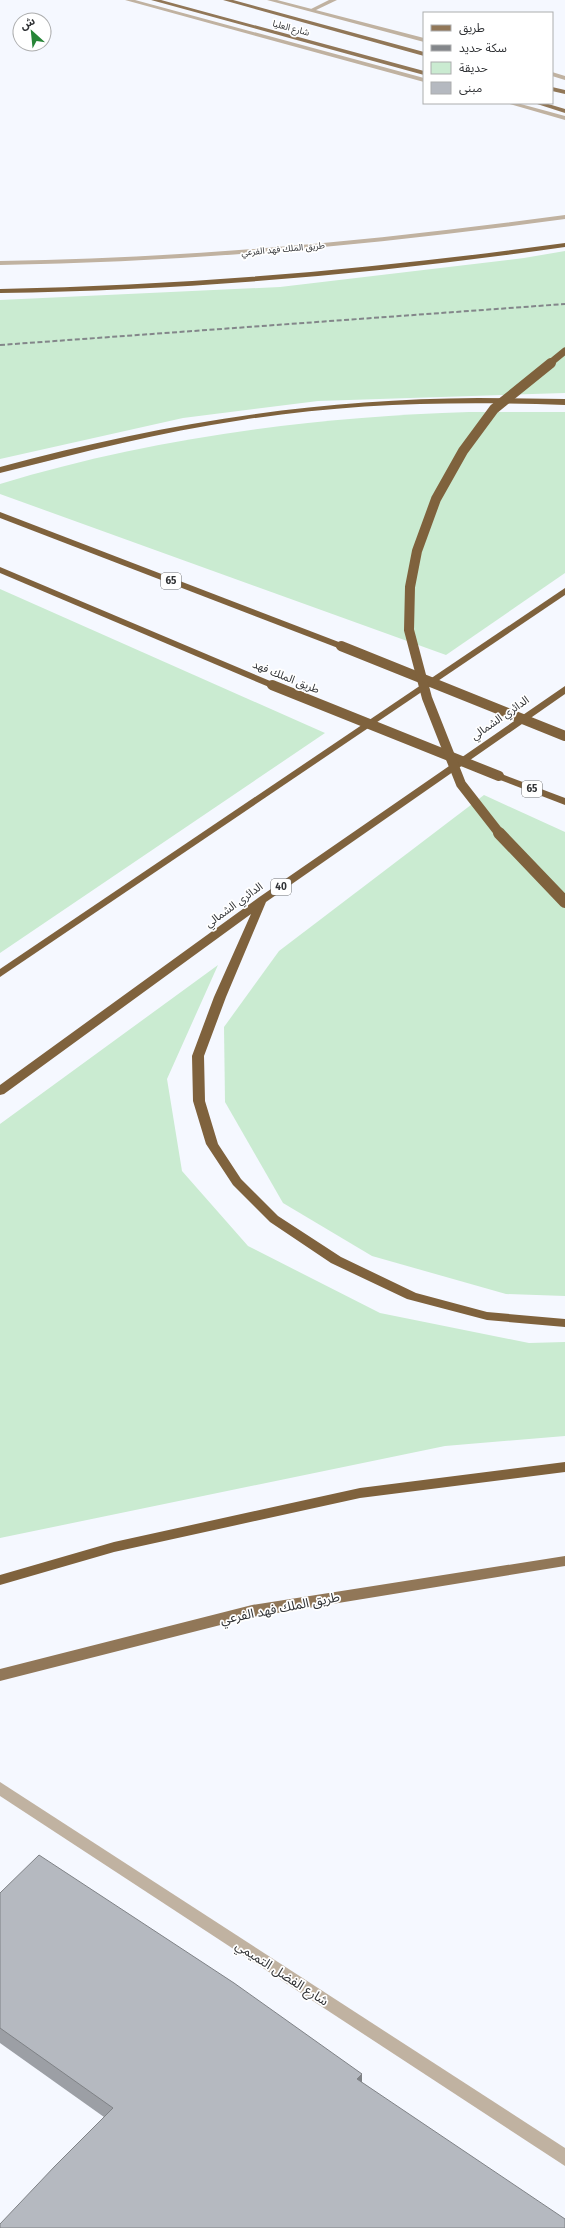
<svg xmlns="http://www.w3.org/2000/svg" width="565" height="2228" viewBox="0 0 565 2228" font-family="'Fira Sans','Noto Sans Arabic',sans-serif">
  <style>
    .green { fill: #caebd1 }
    .lines { fill: none; stroke-linecap: round; stroke-linejoin: round }
    .minor { fill: #c0b2a1; fill-rule: evenodd }
    .tertiary { fill: #c0b2a1; fill-rule: evenodd }
    .primary { fill: #917758; fill-rule: evenodd }
    .motorway { fill: #7f623d; fill-rule: evenodd }
    .rail { stroke: #83868a; stroke-width: 2; stroke-dasharray: 5 2.5; stroke-linecap: butt }
    .motorway-bridge-far2 { stroke: #7f623d; stroke-width: 7 }
    .motorway-bridge-far1 { stroke: #7f623d; stroke-width: 10 }
    .motorway-bridge { stroke: #7f623d; stroke-width: 12 }
    .wall { fill: #9c9fa5 }
    .shaded-wall { fill: #7f8286 }
    .building { fill: #b5b9c0; stroke: #7f8286 }
    .labels { text-anchor: middle; dominant-baseline: central; stroke-width: 3.5; stroke-linejoin: round; paint-order: stroke }
    .far-street-label { font-size: 9px; fill: #303235; stroke: #fff }
    .shield { fill: #fff; stroke: #6e7072; stroke-width: 1 }
    .shield-label { font-size: 10px; font-weight: bold; fill: #303235 }
    .street-label { font-size: 11px; fill: #303235; stroke: #fff }
    .near-street-label { font-size: 13px; fill: #303235; stroke: #fff }
  </style>
  <rect width="100%" height="100%" fill="#f5f8ff"/>
  <g class="green">
    <path d="M565 251V393L318 401 183 418 0 459V300L280 287 524 258Z"/>
    <path d="M469 412H565V573L446 655 0 494V484C151 438 312 417 469 412Z"/>
    <path d="M0 589 325 733 0 953Z"/>
    <path d="M484 795 565 832V1296L506 1294 372 1256 283 1203 225 1102 224 1027 279 951Z"/>
    <path d="M218 965 167 1079 182 1171 248 1246 380 1313 529 1343 565 1342V1436L445 1446 0 1538V1124Z"/>
  </g>
  <g class="lines">
    <g class="minor">
      <path d="M329 0H337L314 11 309 10Z"/>
      <path d="M0 1782 565 2148V2166L0 1796Z"/>
    </g>
    <g class="tertiary">
      <path d="M125 0H135L424 78V82Z"/>
      <path d="M267 0H277L424 38V42Z"/>
      <path d="M552 72 565 76V80L552 76Z"/>
      <path d="M506 103H517L565 116V120Z"/>
      <path d="M565 215V219C377 245 190 262 0 265V261C190 258 377 241 565 215Z"/>
    </g>
    <g class="primary">
      <path d="M151 0H161L424 71V75Z"/>
      <path d="M223 0H233L424 52V56Z"/>
      <path d="M552 87 565 90V94L552 91Z"/>
      <path d="M534 103H545L565 109V113Z"/>
      <path d="M565 1556V1566L252 1617 0 1681V1669L252 1605Z"/>
    </g>
    <g class="motorway">
      <path d="M565 243V247C377 274 190 290 0 293V289C190 285 377 269 565 243Z"/>
      <path d="M478 398 565 399V405C457 401 349 403 242 420 160 432 80 453 0 473V467C159 424 312 399 478 398Z"/>
      <path d="M0 512 344 644 346 646 341 649 338 648 0 518Z"/>
      <path d="M0 567 275 683 277 685 272 688 269 687 0 573Z"/>
      <path d="M565 588V595L0 977V969Z"/>
      <path d="M565 686V694L266 902 226 997 204 1056 205 1101 218 1144 241 1179 278 1216 341 1257 416 1293 487 1312 565 1319V1327L487 1320 407 1299 331 1263 270 1222 233 1185 206 1144 193 1101 192 1056 214 997 251 914 4 1094 0 1095V1085L258 898Z"/>
      <path d="M499 773 565 798V805L495 778 494 776 495 774Z"/>
      <path d="M565 1462V1472L360 1498 114 1552 0 1585V1575L114 1542 360 1488Z"/>
    </g>
    <path class="rail" d="M0 345 565 304"/>
    <path class="motorway-bridge-far2" d="M549 364 565 351"/>
    <g class="motorway-bridge-far1">
      <path d="M341 646 565 736"/>
      <path d="M272 685 499 776"/>
      <path d="M500 834 461 784 427 698 409 630 410 587 417 551 436 499 463 451 494 409 551 363"/>
    </g>
    <path class="motorway-bridge" d="M499 833 565 902"/>
  </g>
  <path class="wall" d="M0 1893 362 2074V2082L104 2117 0 2043Z"/>
  <path class="shaded-wall" d="M362 2074V2090L357 2079Z"/>
  <path class="building" d="M39 1855 234 1983 362 2074 357 2079 565 2219V2228H0V2224L55 2166 113 2108 0 2028V1893Z"/>
  <g class="labels">
    <g class="far-street-label">
      <text transform="translate(291 28) rotate(15)">شارع العليا</text>
      <text transform="translate(283 249) rotate(-5)">طريق الملك فهد الفرعي</text>
    </g>
    <g class="shield">
      <rect x="161" y="573" width="20" height="16" rx="3"/>
      <rect x="522" y="781" width="20" height="16" rx="3"/>
      <rect x="271" y="879" width="20" height="16" rx="3"/>
    </g>
    <g class="shield-label">
      <text x="171" y="581">65</text>
      <text x="532" y="789">65</text>
      <text x="281" y="887">40</text>
    </g>
    <g class="street-label">
      <text transform="translate(286 677) rotate(22)">طريق الملك فهد</text>
      <text transform="translate(500 718) rotate(-35)">الدائري الشمالي</text>
      <text transform="translate(234 905) rotate(-36)">الدائري الشمالي</text>
    </g>
    <g class="near-street-label">
      <text transform="translate(280 1608) rotate(-11)">طريق الملك فهد الفرعي</text>
      <text transform="translate(282 1973) rotate(33)">شارع الفضل التميمي</text>
    </g>
  </g>
  <rect x="423" y="12" width="130" height="92" fill="#ffffff" stroke="#acadae"/>
  <rect x="431" y="25" width="20" height="6" fill="#917758" stroke="#acadae"/>
  <text x="459" y="32" font-size="12" fill="#303235">طريق</text>
  <rect x="431" y="45" width="20" height="6" fill="#83868a" stroke="#acadae"/>
  <text x="459" y="52" font-size="12" fill="#303235">سكة حديد</text>
  <rect x="431" y="62" width="20" height="12" fill="#caebd1" stroke="#acadae"/>
  <text x="459" y="72" font-size="12" fill="#303235">حديقة</text>
  <rect x="431" y="82" width="20" height="12" fill="#b5b9c0" stroke="#acadae"/>
  <text x="459" y="92" font-size="12" fill="#303235">مبنى</text>
  <g transform="translate(32 32) rotate(333)"><circle r="19" fill="#ffffff" stroke="#acadae"/>
  <path d="M0-3L7 15L0 10L-7 15Z" fill="#278537"/>
  <text y="-6" font-size="11" font-weight="bold" text-anchor="middle" fill="#303235">ش</text>
  </g>
</svg>
